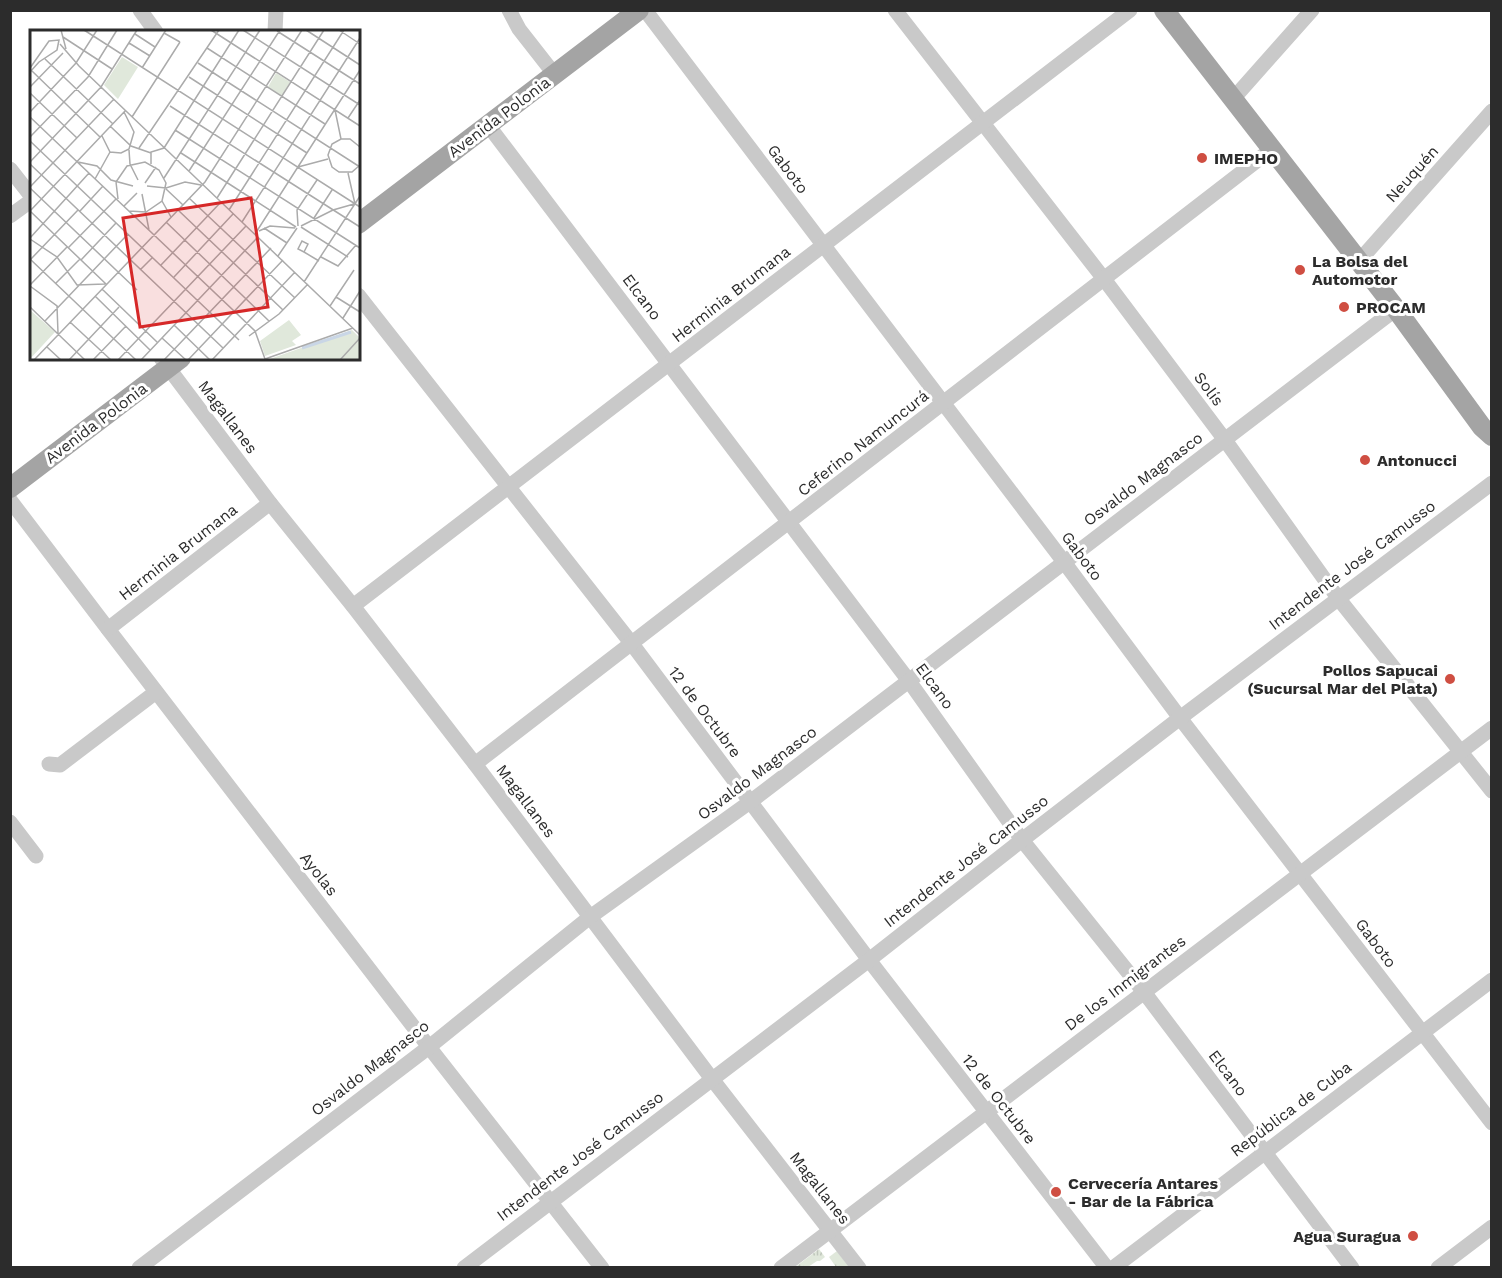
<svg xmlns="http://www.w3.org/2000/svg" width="1502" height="1278" viewBox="0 0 1502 1278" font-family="'Work Sans',sans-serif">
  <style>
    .grass { fill: url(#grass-tufts) }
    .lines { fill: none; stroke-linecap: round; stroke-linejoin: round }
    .minor { stroke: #c9c9c9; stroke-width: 15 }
    .major { stroke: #a4a4a4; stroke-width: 20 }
    .poi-dot { fill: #cf4e42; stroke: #fff; stroke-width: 2 }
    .labels { text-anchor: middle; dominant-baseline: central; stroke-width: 6; stroke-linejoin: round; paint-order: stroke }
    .street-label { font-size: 16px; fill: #2c2c2c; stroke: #fff }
    .poi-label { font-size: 16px; font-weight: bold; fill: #2c2c2c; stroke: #fff; text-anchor: start }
    .inset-river { fill: none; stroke: #c9d6e6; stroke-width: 3 }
    .inset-road { fill: none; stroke: #ababab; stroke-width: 1.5 }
    .view { fill: #d62828; fill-opacity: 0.15; stroke: #d62828; stroke-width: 3 }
    .inset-edge { fill: none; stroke: #2c2c2c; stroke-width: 3 }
  </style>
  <defs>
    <pattern id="grass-tufts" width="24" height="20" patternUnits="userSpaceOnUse" patternTransform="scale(1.5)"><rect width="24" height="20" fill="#e0e8db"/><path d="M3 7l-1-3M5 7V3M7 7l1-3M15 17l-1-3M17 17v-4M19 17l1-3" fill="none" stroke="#c0c7bc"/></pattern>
  </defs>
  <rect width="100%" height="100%" fill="#fff"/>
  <g class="grass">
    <path d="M819 1249 825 1257 820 1261H817L808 1267 794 1268Z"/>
    <path d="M837 1251 849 1267H836L829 1257Z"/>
  </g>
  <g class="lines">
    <g class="minor">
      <path d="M140 10 156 32"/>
      <path d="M509 10 519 29 555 75"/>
      <path d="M645 10 1064 562 1180 718 1492 1123"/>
      <path d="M895 10 1104 279 1225 440 1338 598 1492 791"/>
      <path d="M275 32 276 10"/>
      <path d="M1233 99 1312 10"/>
      <path d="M488 125 909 681 1022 840 1144 992 1352 1268"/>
      <path d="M10 169 32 197"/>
      <path d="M10 216 32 200"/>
      <path d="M1359 261 1492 111"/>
      <path d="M358 295 632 644 869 960 1107 1268"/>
      <path d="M161 358 270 503 353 606 475 764 712 1079 859 1268"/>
      <path d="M10 500 108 629 429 1047 602 1268"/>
      <path d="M353 606 1130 10"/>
      <path d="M108 629 270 503"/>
      <path d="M49 764 60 765 156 692"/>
      <path d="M475 764 1272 149"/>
      <path d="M10 822 36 856"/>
      <path d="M139 1268 429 1047 590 917 750 802 1396 309"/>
      <path d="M464 1268 869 960 1022 840 1180 718 1492 483"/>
      <path d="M781 1268 1492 728"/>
      <path d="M1113 1268 1492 980"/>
      <path d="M1438 1268 1492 1227"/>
    </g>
    <g class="major">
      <path d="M1164 10 1396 309 1482 427 1492 436"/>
      <path d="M358 224 639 10"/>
      <path d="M10 488 181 358"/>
    </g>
  </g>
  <g class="poi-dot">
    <circle cx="1202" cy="158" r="6"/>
    <circle cx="1300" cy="270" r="6"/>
    <circle cx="1344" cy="307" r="6"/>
    <circle cx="1365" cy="460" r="6"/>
    <circle cx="1450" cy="679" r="6"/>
    <circle cx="1056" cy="1192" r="6"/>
    <circle cx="1413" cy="1236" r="6"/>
  </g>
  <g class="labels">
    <g class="street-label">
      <text transform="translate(499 117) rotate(-37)">Avenida Polonia</text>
      <text transform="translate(788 169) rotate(53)">Gaboto</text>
      <text transform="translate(1412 174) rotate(-48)">Neuquén</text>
      <text transform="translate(731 294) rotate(-38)">Herminia Brumana</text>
      <text transform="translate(642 297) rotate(53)">Elcano</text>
      <text transform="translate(1209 389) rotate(53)">Solís</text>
      <text transform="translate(228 417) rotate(53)">Magallanes</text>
      <text transform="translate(96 423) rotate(-37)">Avenida Polonia</text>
      <text transform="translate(863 443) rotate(-38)">Ceferino Namuncurá</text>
      <text transform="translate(1143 479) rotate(-37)">Osvaldo Magnasco</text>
      <text transform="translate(178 552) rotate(-38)">Herminia Brumana</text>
      <text transform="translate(1082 556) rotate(53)">Gaboto</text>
      <text transform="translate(1352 565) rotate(-37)">Intendente José Camusso</text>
      <text transform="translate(935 686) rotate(54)">Elcano</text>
      <text transform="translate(705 712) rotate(53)">12 de Octubre</text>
      <text transform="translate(757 773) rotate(-37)">Osvaldo Magnasco</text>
      <text transform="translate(526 801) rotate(53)">Magallanes</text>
      <text transform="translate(966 861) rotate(-38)">Intendente José Camusso</text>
      <text transform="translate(319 874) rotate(52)">Ayolas</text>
      <text transform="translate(1376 943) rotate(53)">Gaboto</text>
      <text transform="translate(1125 983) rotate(-37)">De los Inmigrantes</text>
      <text transform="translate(370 1068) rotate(-38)">Osvaldo Magnasco</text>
      <text transform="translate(1228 1073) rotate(53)">Elcano</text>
      <text transform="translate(999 1099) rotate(52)">12 de Octubre</text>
      <text transform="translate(1291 1109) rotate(-37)">República de Cuba</text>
      <text transform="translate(580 1156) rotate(-37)">Intendente José Camusso</text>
      <text transform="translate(820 1188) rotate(52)">Magallanes</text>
    </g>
    <g class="poi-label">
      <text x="1214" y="158">IMEPHO</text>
      <text x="1312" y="261">La Bolsa del<tspan x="1312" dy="18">Automotor</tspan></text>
      <text x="1356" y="307">PROCAM</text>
      <text x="1377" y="460">Antonucci</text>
      <text x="1438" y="670" text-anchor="end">Pollos Sapucai<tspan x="1438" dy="18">(Sucursal Mar del Plata)</tspan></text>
      <text x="1068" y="1183">Cervecería Antares<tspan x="1068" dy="18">- Bar de la Fábrica</tspan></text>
      <text x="1401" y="1236" text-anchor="end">Agua Suragua</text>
    </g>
  </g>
  <g transform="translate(30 30)">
    <rect width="330" height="330" fill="#fff"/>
    <path d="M92 27 108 37 88 69 74 55ZM246 43 260 52 252 66 238 57ZM0 280 25 302 0 329ZM259 290 271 305 262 311 266 315 235 326 230 311ZM322 300 330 308V330H237Z" fill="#e0e8db"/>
    <path class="inset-river" d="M272 318 321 302"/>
    <path class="inset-road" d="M31 0 36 19M54 0 330 177M181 0 330 96M213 0 330 75M276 0 330 35M309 0 330 14M247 1 330 54M134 3 150 12M105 4 125 17M33 7 82 39M99 13 120 26M30 14 49 36 330 305M177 18 295 94M15 29 83 94M168 33 330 137M0 38 19 11 29 10 27 20 9 32 0 42M112 38 136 0M2 41 70 107M159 47 277 123M0 57 33 23M0 63 47 108M140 76 330 197M305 80 311 109M0 82 46 33 67 0M0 87 225 301 235 329M102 87 150 12M318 88 330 70M80 96 101 116 121 123M145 100 330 218M72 106 80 122 91 123 99 119 104 102 94 82M0 107 58 47 87 0M0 111 209 310M109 118 189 0M99 120 100 134 108 150M151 123 266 197M0 132 71 57 107 0M48 132 67 136 81 150 103 156M0 134 193 318M121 134V122L134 118 209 0M330 135 322 142H309L302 137 298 125 302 114 311 109H320L330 117M268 137 298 129M159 141 250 0M318 143 325 174M134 148 230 0M65 149 80 122M115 153 126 137M117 156 136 158 155 152 171 155M0 157 84 69M0 158 107 260M136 159 153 175M112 164 119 200M159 168 265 268M187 168 294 0M88 169 86 152 97 136 115 132 129 140 136 153 132 171 116 182 99 181M132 171 141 187M94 176 107 163M148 180 253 280M199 180 314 0M0 181 95 81M0 181 76 254M50 181 73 156M284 188 302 160M136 192 239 291M212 192 330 8M268 196 267 180 287 150M271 196 303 180 324 174M271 197 318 227M234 198 257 213M229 201 240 196 265 198M225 204 330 40M0 208 59 143M0 209 27 227 47 255 75 254M38 218 86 169M274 222 278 214 272 211 268 219 274 222 289 231M248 226 267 198M291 227 308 236 326 215M0 229 106 330M1 229 48 180M51 230 86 193M131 235 191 172M110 240 123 227M144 247 203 184M274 252 330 166M26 253 50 229M0 255 37 217M0 256 27 276 28 303M72 259 127 312M65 266 120 320M306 267 330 282M300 276 324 240M0 277 55 330M313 288 330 261M15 291 98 204M40 292 81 330M144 295 180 330M219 306 249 284 278 254M132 308 156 330M17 317 31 330M235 329 323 298M4 330 175 152 272 0M39 330 89 277M63 330 96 296M88 330 216 196M111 330 227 208M134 330 241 218M158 330 253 230M182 330 265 242M310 330 330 308"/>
    <path class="view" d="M221 168 238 277 110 297 93 188Z"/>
    <rect width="330" height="330" class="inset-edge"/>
  </g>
  <rect width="1502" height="1278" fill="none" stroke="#2c2c2c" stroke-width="24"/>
</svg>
